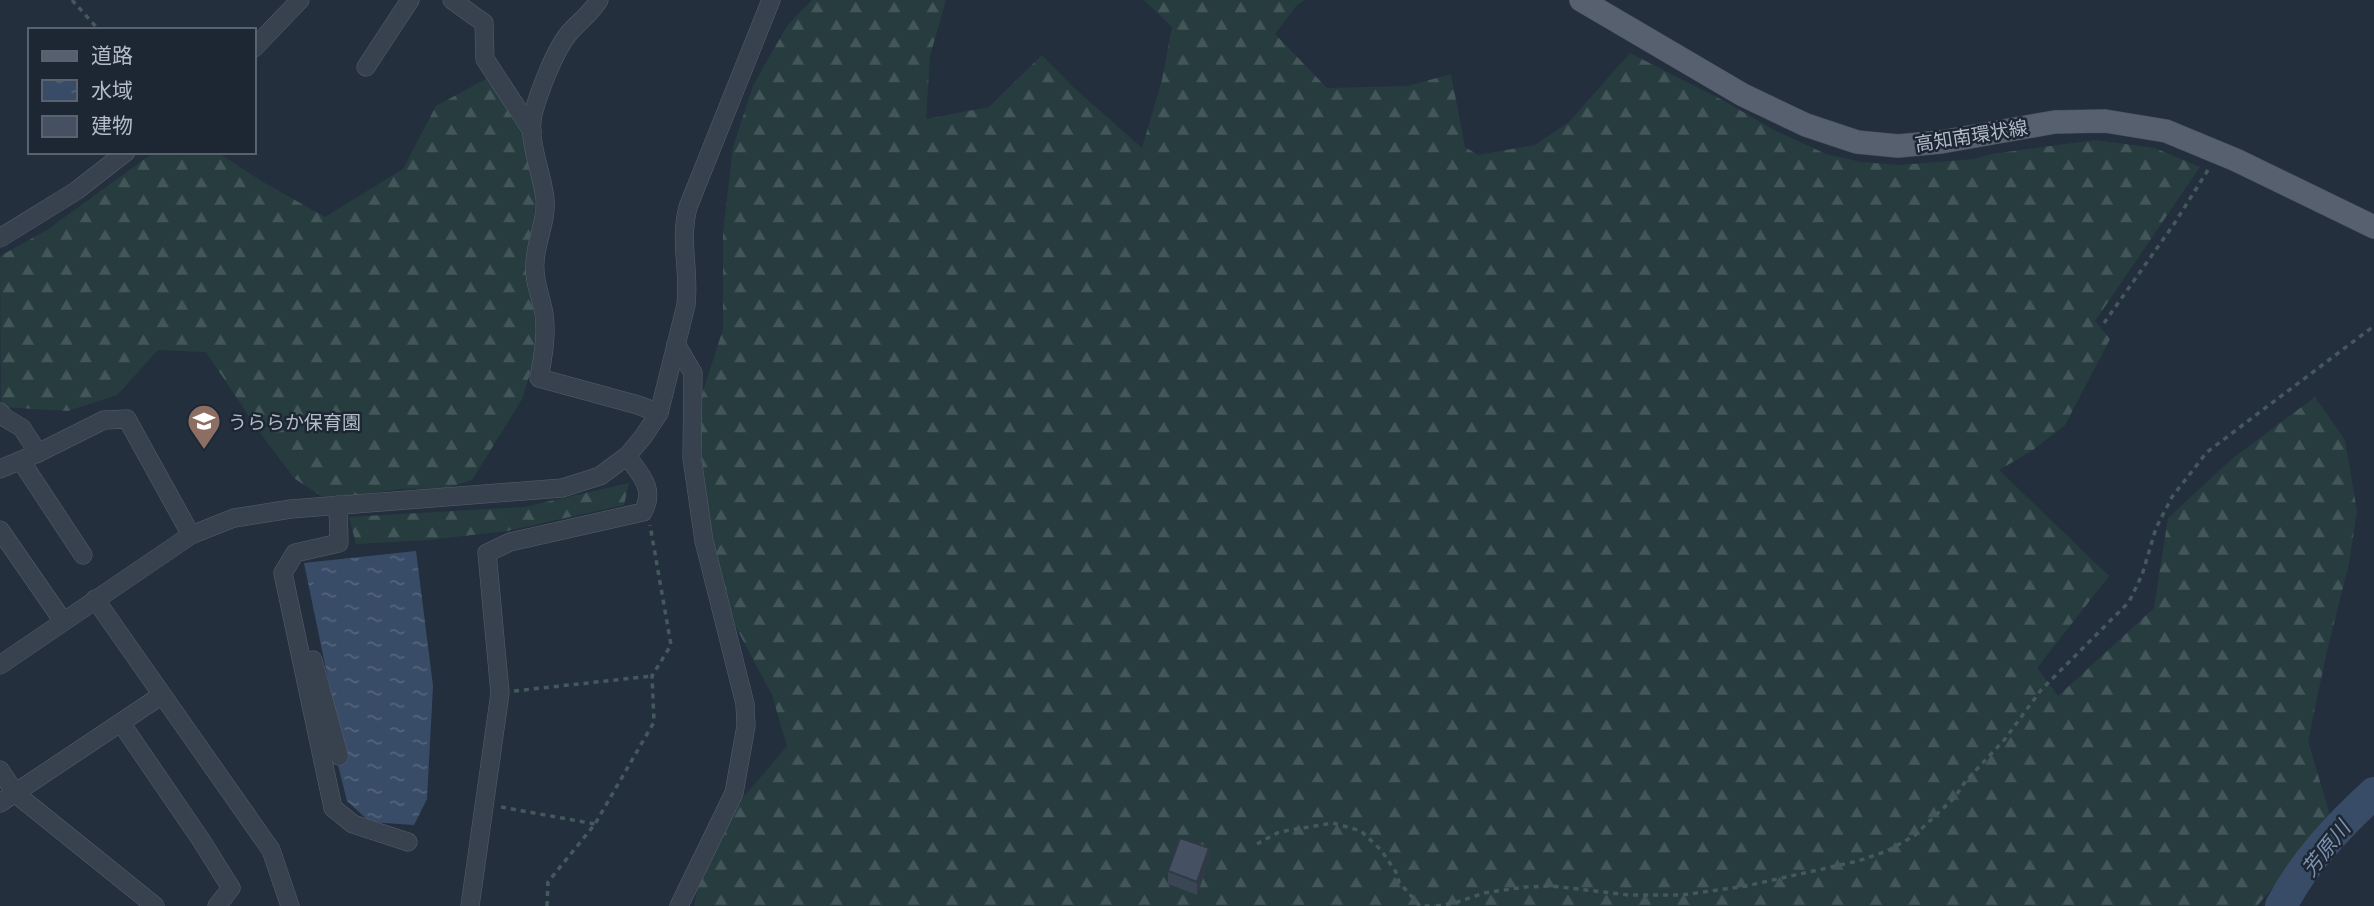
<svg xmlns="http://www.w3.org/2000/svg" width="2374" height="906" viewBox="0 0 2374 906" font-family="Barlow,'Noto Sans JP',sans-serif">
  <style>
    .forest { fill: url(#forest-firs) }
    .water { fill: url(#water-ripples) }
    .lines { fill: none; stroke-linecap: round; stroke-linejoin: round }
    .river { stroke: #394c67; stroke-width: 32 }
    .minor-casing { stroke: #565f6c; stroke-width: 19 }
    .major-casing { stroke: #414a57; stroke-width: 24 }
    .path { stroke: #44595c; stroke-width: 3.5; stroke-dasharray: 5 5; stroke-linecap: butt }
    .minor { stroke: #38414e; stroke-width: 18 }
    .major { stroke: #56606e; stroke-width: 23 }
    .wall { fill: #3b4654 }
    .shaded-wall { fill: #303945 }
    .building { fill: #455162; stroke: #303945; stroke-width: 2 }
    .labels { text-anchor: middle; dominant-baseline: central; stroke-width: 5; stroke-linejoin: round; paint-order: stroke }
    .street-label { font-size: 19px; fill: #b4bcc9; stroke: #1d2633 }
    .poi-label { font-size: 19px; fill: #b4bcc9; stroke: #1d2633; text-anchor: start }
    .water-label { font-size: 21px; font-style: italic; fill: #7c92b1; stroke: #1d2633 }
  </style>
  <defs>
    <pattern id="forest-firs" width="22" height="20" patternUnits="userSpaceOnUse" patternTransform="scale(1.75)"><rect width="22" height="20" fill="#263c3f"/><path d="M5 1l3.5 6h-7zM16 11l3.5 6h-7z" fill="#435659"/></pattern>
    <pattern id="water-ripples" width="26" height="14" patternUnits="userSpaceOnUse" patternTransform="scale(1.75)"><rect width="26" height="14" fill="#394c67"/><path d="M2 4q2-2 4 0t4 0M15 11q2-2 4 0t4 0" fill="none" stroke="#53647b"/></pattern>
  </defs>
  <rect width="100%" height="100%" fill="#242f3e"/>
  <g class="forest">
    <path d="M812 0H946L930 56 926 119 989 107 1042 55 1073 87 1142 148 1162 80 1172 27 1144 0H1305L1296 6 1275 34 1327 88 1408 86 1451 74 1465 147 1478 155 1535 145 1569 122 1630 53 1726 102 1772 129 1826 154 1861 162 1900 165 1974 159 1992 154 2095 140 2155 148 2200 167 2095 321 2110 339 2065 425 2033 450 1999 470 2109 576 2037 668 2058 696 2154 608 2168 518 2233 458 2315 397 2345 440 2357 511 2349 564 2327 651 2308 741 2331 819 2257 906H694L698 887 737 805 787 746 772 695 729 614 707 510 697 410 723 329V233L733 147 753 86 787 26Z"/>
    <path d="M495 74 521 114 538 180 528 269 538 348 522 399 472 480 446 488 401 489 326 499 295 479 261 434 206 352 158 350 117 395 68 411 1 407 0 256 47 230 154 152H217L263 182 325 217 403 169 436 106Z"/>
    <path d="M629 483 624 505 507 531 428 540 356 544 349 517 524 507Z"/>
  </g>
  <path class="water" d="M416 551 433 686 427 799 414 825 370 822 347 801 338 765 345 761 304 563Z"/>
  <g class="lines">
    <path class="river" d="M2281 906C2304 862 2338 826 2374 793"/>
    <defs>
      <g id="minor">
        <path d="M452 0 484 23 485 59 532 131"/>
        <path d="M599 0C591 13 580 21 570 32 555 49 539 92 533 114 527 141 542 172 545 199 547 221 536 240 535 262 533 280 541 296 544 314 547 336 543 357 539 378L638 405 659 413"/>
        <path d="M254 48 300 0"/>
        <path d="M366 67 410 0"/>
        <path d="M0 238 76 191 126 152"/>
        <path d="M676 344 693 373 692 458 704 541 745 704 746 726 734 793 679 906"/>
        <path d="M0 412 4 417 22 428 38 453"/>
        <path d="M21 461 83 555"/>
        <path d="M0 469 38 453 104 420 127 419 191 535"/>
        <path d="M338 505 339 543 295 553 283 573 287 592 333 808 353 824 408 842"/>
        <path d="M0 530 63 621"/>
        <path d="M95 599 271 850 290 906"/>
        <path d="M313 660 339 756"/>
        <path d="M0 665 191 535 234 518 291 509 562 488 600 476 627 456 643 437 659 413 686 305C690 270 679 242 688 207L771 0"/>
        <path d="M121 723 201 840 231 888 217 906"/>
        <path d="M0 770 16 794 155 906"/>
        <path d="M0 803 162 695"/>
        <path d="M470 906 500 693 487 553 510 542 643 512C656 489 640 474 627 456"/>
      </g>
      <path id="major" d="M1581 0 1743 95 1806 125 1857 142 1898 146 1941 142 2055 122 2105 121 2166 131 2236 160 2374 227"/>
    </defs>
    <use href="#minor" class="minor-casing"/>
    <use href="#major" class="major-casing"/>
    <g class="path">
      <path d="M72 0 99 30"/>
      <path d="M2104 323 2174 224 2208 170"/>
      <path d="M514 691 652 676"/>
      <path d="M501 807 595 824"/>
      <path d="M1257 844 1279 832 1333 823 1361 831 1381 850 1396 872 1399 882 1420 906H1435"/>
      <path d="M547 906 548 882 595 824 654 722 652 676 671 645 650 525"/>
      <path d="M1436 906 1455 903 1484 893 1525 887 1552 886 1629 895H1682L1746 886 1858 861 1887 851 1914 836 1955 797 1965 782 2005 739 2041 690 2129 602 2142 575 2156 528 2172 497 2207 452 2374 326"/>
    </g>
    <use href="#minor" class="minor"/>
    <use href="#major" class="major"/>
  </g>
  <path class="wall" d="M1209 861 1197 895 1168 884V871Z"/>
  <path class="shaded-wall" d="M1209 848V861L1197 895V882Z"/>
  <path class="building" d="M1180 838 1209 848 1197 882 1168 871Z"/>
  <defs>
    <symbol id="school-pin" viewBox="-11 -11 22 30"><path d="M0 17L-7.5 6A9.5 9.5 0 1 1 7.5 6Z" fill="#8d6e63" stroke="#1d2633"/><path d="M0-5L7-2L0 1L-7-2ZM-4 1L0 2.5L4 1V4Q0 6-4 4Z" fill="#fff"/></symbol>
  </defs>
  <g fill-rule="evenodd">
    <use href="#school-pin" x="185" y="402" width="38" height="52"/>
  </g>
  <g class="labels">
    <g class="street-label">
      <text transform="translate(1971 135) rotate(-9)">高知南環状線</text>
    </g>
    <g class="poi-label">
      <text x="228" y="421">うららか保育園</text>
    </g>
    <g class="water-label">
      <text transform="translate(2325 848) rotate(-52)">芳原川</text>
    </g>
  </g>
  <rect x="28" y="28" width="228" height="126" fill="#1d2633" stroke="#59626f" stroke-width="2"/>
  <rect x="42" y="51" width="35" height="10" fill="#56606e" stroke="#59626f" stroke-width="2"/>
  <text x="91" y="63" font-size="21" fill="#b4bcc9">道路</text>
  <rect x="42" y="80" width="35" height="21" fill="url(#water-ripples)" stroke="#59626f" stroke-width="2"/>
  <text x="91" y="98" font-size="21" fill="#b4bcc9">水域</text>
  <rect x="42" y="116" width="35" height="21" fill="#455162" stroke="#59626f" stroke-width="2"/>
  <text x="91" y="133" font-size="21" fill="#b4bcc9">建物</text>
</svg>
